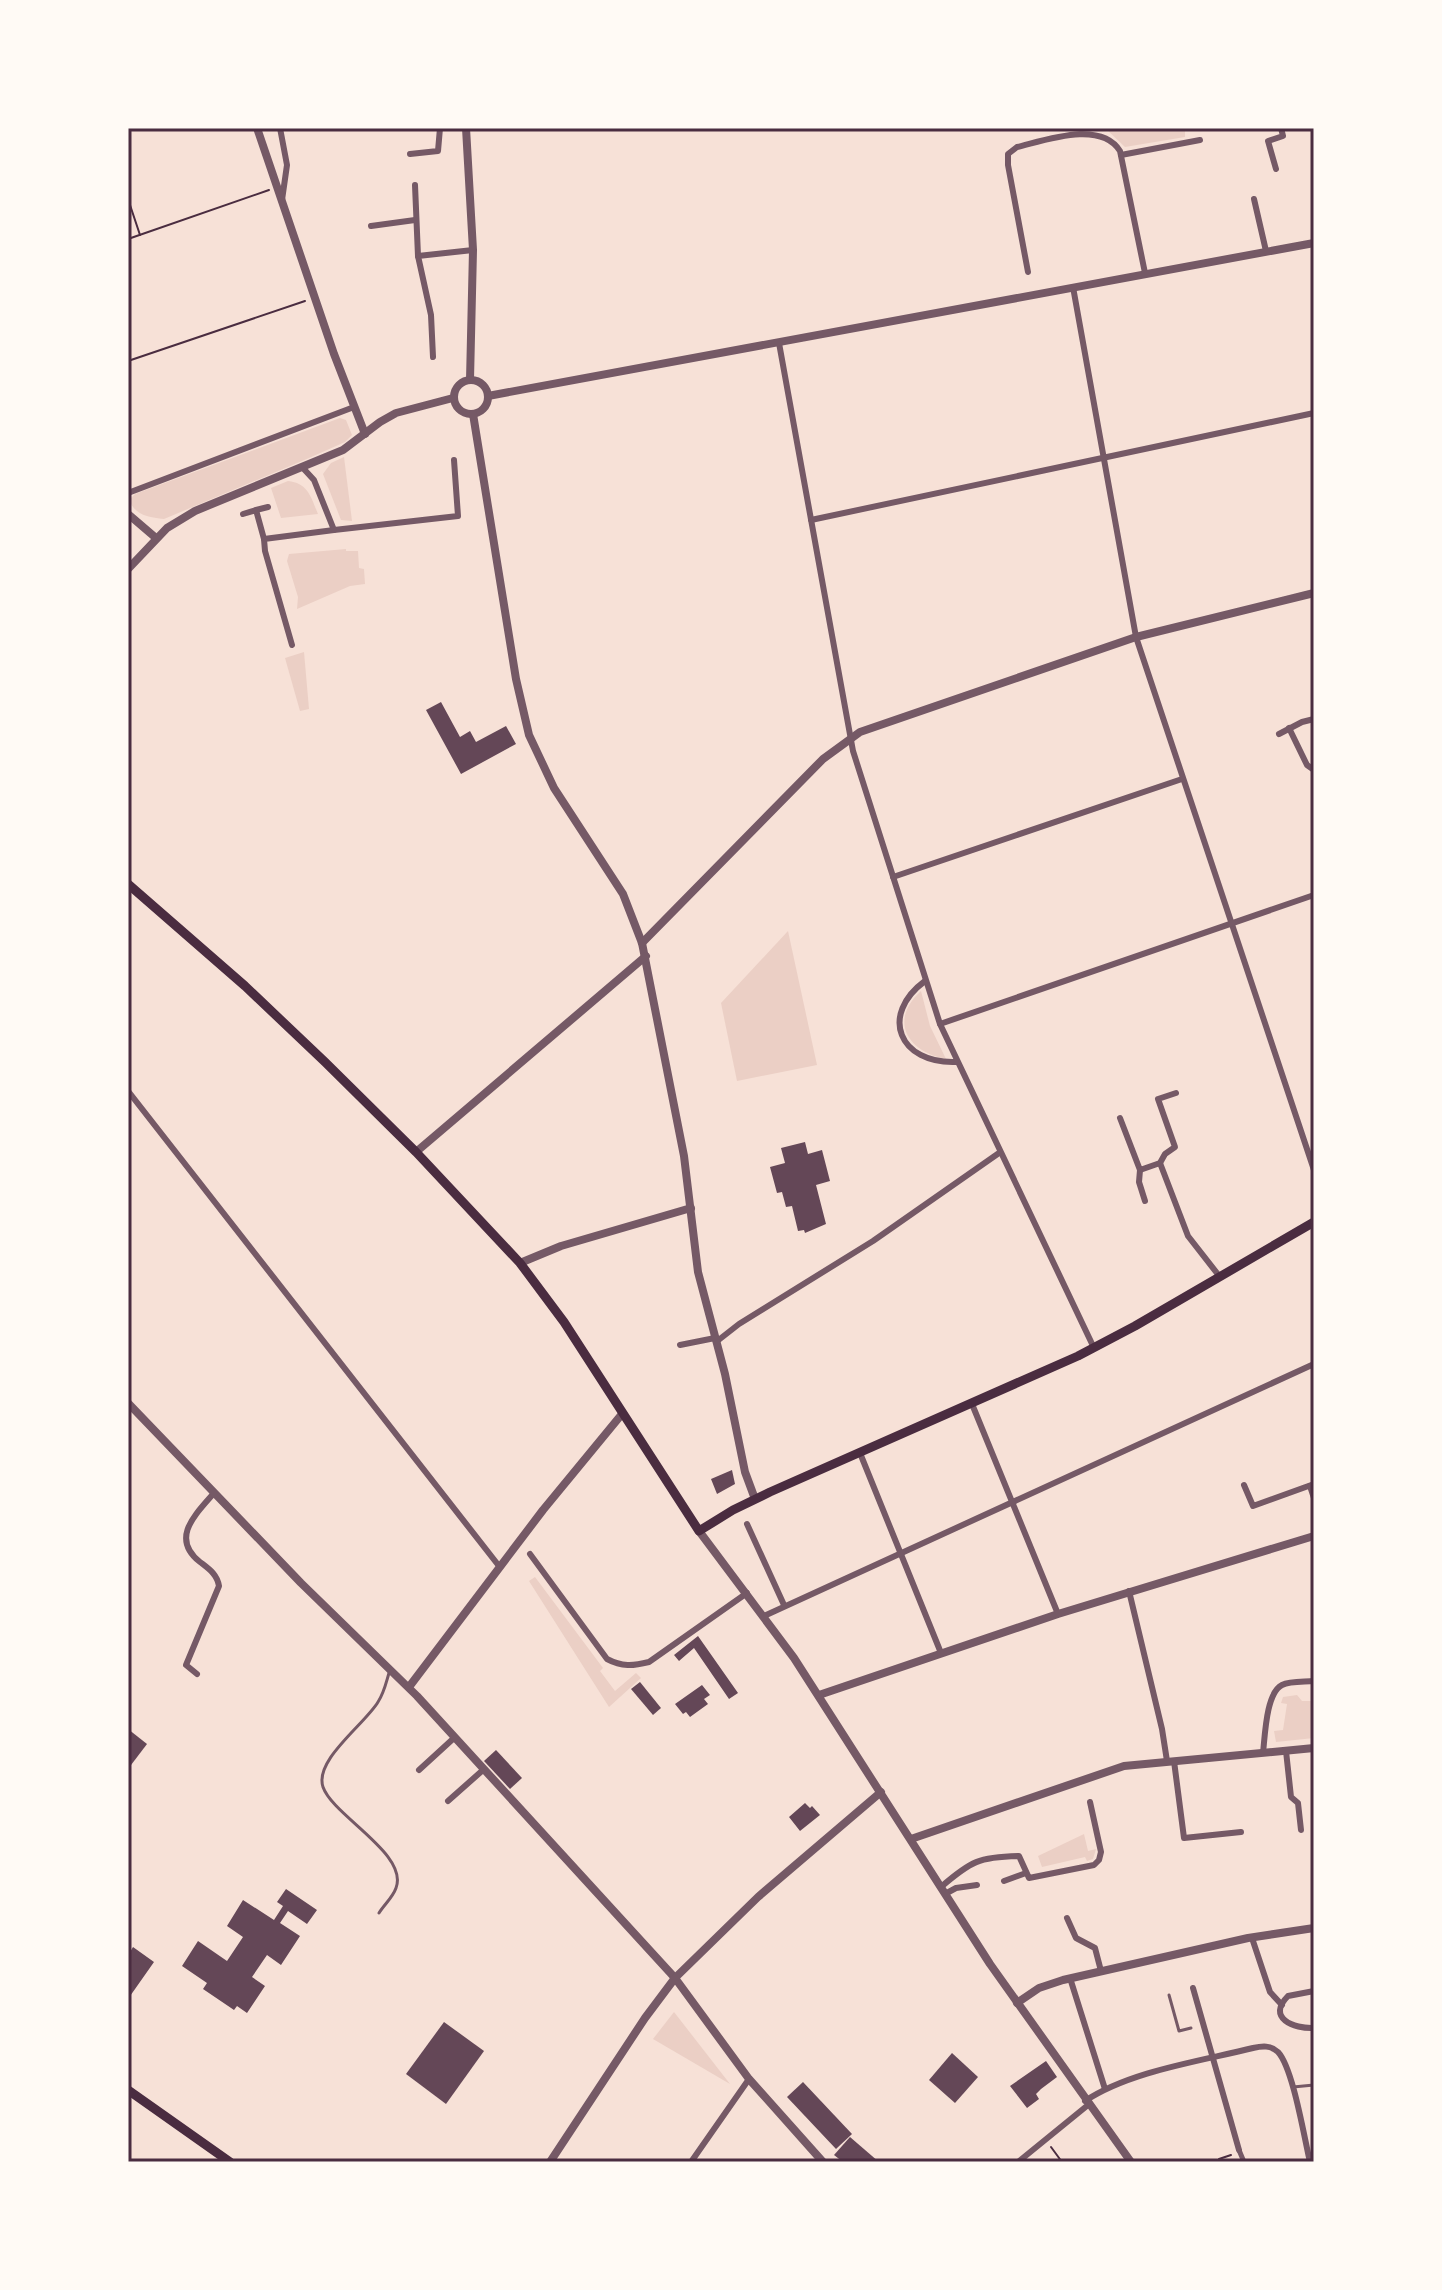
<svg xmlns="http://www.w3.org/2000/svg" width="1442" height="2290" viewBox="0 0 1442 2290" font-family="'IBM Plex Serif',serif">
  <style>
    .green { fill: #ebcfc5 }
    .building { fill: #644757 }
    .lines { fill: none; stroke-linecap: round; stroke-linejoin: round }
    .path { stroke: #4a2c40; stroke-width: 2 }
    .service { stroke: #755966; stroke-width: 3 }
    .pedestrian { stroke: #755966; stroke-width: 5 }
    .minor { stroke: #755966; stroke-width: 6 }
    .tertiary { stroke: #755966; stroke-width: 8 }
    .secondary { stroke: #4a2c40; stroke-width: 9 }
    .neatline { fill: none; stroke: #4a2c40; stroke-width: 3 }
  </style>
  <rect width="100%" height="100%" fill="#f7e1d7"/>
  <g class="green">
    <path d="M1105 128H1185V137L1125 147Z"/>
    <path d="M340 418 346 420 352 435 345 442 309 458 164 519C148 517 136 516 129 500L135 494Z"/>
    <path d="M344 457 352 521 341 520 323 474 331 463Z"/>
    <path d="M288 481C308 483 311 497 318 514L281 518 271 488Z"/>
    <path d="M346 549V551H358L359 568 364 569 365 584 350 586 297 609 298 597 287 561 289 554Z"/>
    <path d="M304 652 309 709 300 711 285 658Z"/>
    <path d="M788 931 817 1065 737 1081 721 1003Z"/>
    <path d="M921 991 930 1026 946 1059C908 1052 888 1021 921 991Z"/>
    <path d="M535 1577 603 1668 600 1671 615 1691 636 1673 641 1678 609 1707 529 1581Z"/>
    <path d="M1297 1695 1302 1701H1314V1738L1276 1742 1274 1731 1283 1730 1287 1704 1281 1703 1283 1697Z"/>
    <path d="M1084 1834 1088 1851 1096 1849 1093 1859 1087 1861 1085 1857 1042 1867 1038 1856Z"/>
    <path d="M674 2012 730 2084 653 2039Z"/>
  </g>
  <g class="building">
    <path d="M441 702 460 737 470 731 476 742 506 726 516 744 461 774 426 710Z"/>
    <path d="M805 1142 808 1154 822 1150 830 1181 816 1185 826 1224 805 1233 804 1230 798 1231 792 1206 786 1207 782 1192 777 1193 770 1167 785 1163 781 1148Z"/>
    <path d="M732 1470 735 1484 717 1494 711 1479Z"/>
    <path d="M698 1636 738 1693 729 1699 694 1648 679 1661 674 1655Z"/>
    <path d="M640 1682 661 1708 653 1715 631 1689Z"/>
    <path d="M702 1685 710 1695 704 1699 708 1704 690 1717 686 1712 683 1714 675 1704Z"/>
    <path d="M128 1729 147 1744 128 1769Z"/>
    <path d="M496 1750 522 1778 510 1789 484 1761Z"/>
    <path d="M805 1803 810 1808 812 1806 820 1815 800 1831 789 1817Z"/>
    <path d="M286 1889 317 1910 307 1924 288 1911 280 1923 300 1936 281 1965 267 1955 252 1977 265 1986 247 2013 237 2006 234 2010 203 1989 207 1983 182 1966 198 1941 227 1961 243 1937 227 1926 243 1900 274 1920 283 1906 277 1902Z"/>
    <path d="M133 1947 154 1962 128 1999V1951L130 1952Z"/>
    <path d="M444 2022 484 2051 446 2104 406 2074Z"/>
    <path d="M952 2053 978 2077 955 2103 929 2080Z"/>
    <path d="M1046 2061 1057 2077 1041 2089 1036 2094 1039 2099 1027 2108 1010 2086Z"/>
    <path d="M803 2082 852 2134 836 2149 787 2097Z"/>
    <path d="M850 2137 879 2162H843L834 2155Z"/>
  </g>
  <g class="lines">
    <g class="path">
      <path d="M128 199 140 235"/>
      <path d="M128 239 269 190"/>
      <path d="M128 361 305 301"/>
      <path d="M1051 2147 1062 2162"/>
      <path d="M1220 2162 1219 2159 1231 2155"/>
    </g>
    <g class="service">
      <path d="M379 1913C384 1905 393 1897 396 1888 409 1854 333 1816 323 1787 314 1760 365 1724 378 1702 384 1693 386 1683 389 1673"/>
      <path d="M1169 1995 1179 2031 1191 2028"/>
      <path d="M1293 2087 1314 2085"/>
    </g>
    <path class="pedestrian" d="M1239 2150 1244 2162"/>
    <g class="minor">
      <path d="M280 128 287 165 282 200"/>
      <path d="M410 154 438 151 440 128"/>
      <path d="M1121 155 1200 140"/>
      <path d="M1276 169 1268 141 1283 136 1281 128"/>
      <path d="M415 185 418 256"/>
      <path d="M1254 199 1266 251"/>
      <path d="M371 226 415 220"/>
      <path d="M1028 272 1008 165V154L1017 147C1046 140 1101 120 1120 151L1145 273"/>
      <path d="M1073 287 1136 637 1314 1170"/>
      <path d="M779 343 853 751 940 1024 1094 1348"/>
      <path d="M433 357 431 315 418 256 473 250"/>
      <path d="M128 493 354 407"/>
      <path d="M256 510 268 507"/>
      <path d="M243 514 256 510 264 539"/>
      <path d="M811 520 1314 413"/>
      <path d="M334 530 458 516 454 460"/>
      <path d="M292 645 265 551 264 539 334 530 314 480 302 467"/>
      <path d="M1289 728 1307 765 1314 770"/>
      <path d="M1279 734 1302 722 1314 719"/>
      <path d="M893 877 1182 779"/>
      <path d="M925 981C879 1015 899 1064 956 1062"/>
      <path d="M940 1024 1314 895"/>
      <path d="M128 1091 499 1566"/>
      <path d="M1120 1118 1140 1170 1160 1163 1165 1154 1175 1147 1158 1099 1176 1093"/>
      <path d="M1160 1163 1188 1236 1220 1277"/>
      <path d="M1140 1170 1139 1182 1145 1201"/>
      <path d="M716 1342 739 1324 873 1241 999 1153"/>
      <path d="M680 1345 715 1338"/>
      <path d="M972 1404 1058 1614"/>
      <path d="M860 1453 941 1653"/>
      <path d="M1244 1485 1253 1506 1314 1484"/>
      <path d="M1310 1486 1314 1498"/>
      <path d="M747 1524 784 1605"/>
      <path d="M530 1554 607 1659C622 1667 633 1666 649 1662L747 1593"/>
      <path d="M1129 1591 1162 1729 1167 1761"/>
      <path d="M764 1616 1314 1364"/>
      <path d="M197 1674 186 1665 219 1586C217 1574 209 1569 200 1562 170 1538 195 1515 214 1493"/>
      <path d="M1286 1751 1291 1797 1298 1803 1301 1830"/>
      <path d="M1263 1753C1265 1736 1266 1693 1282 1685 1290 1681 1304 1682 1314 1681"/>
      <path d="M1174 1761 1184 1838 1241 1832"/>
      <path d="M419 1770 454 1738"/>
      <path d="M448 1801 483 1770"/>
      <path d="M1004 1881 1026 1873"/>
      <path d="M941 1887C971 1861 979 1857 1019 1856L1029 1878 1094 1865 1099 1860 1101 1852 1090 1802"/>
      <path d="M945 1894 956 1888 977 1885"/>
      <path d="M1067 1918 1076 1938 1095 1948 1101 1971"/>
      <path d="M1252 1938 1270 1992 1282 2005"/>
      <path d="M1070 1978 1105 2089"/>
      <path d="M1193 1988 1239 2150"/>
      <path d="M1314 1991 1288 1996C1266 2018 1294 2029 1314 2028"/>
      <path d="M1085 2101C1130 2071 1201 2061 1253 2048 1262 2046 1271 2045 1278 2052 1293 2068 1304 2137 1310 2162"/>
      <path d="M691 2162 749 2079"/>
      <path d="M1018 2162 1088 2105"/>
    </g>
    <g class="tertiary">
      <path d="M257 128 334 354 365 434"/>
      <path d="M466 128 473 250 470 380"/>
      <circle cx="471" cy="397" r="17"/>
      <path d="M488 396 1314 243"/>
      <path d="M473 414 516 679 529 735 554 788 623 894 642 943 684 1156 698 1272 725 1374 745 1472 755 1499"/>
      <path d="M128 514 156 538"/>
      <path d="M128 569 167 528 195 511 343 450 380 422 396 413 453 398"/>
      <path d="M642 943 823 759 860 732 1136 637 1314 593"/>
      <path d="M416 1152 646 956"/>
      <path d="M520 1263 561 1246 691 1208"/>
      <path d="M128 1403 301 1583 417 1696 675 1978 749 2079 823 2162"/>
      <path d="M699 1531 794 1658 990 1964 1131 2162"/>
      <path d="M409 1687 543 1510 622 1414"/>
      <path d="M819 1695 1058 1614 1314 1536"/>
      <path d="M911 1839 1124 1766 1314 1748"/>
      <path d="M1017 2003 1039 1988 1063 1980 1248 1938 1314 1928"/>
      <path d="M550 2162 645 2018 675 1978 758 1897 881 1792"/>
    </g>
    <g class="secondary">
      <path d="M128 884 245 986 325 1062 416 1152 520 1263 564 1322 699 1531 733 1510 770 1492 1078 1356 1135 1326 1314 1222"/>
      <path d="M128 2090 230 2162"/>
    </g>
  </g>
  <rect width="1442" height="2290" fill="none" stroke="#fffaf5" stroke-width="260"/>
  <rect x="130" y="130" width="1182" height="2030" class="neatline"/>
</svg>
